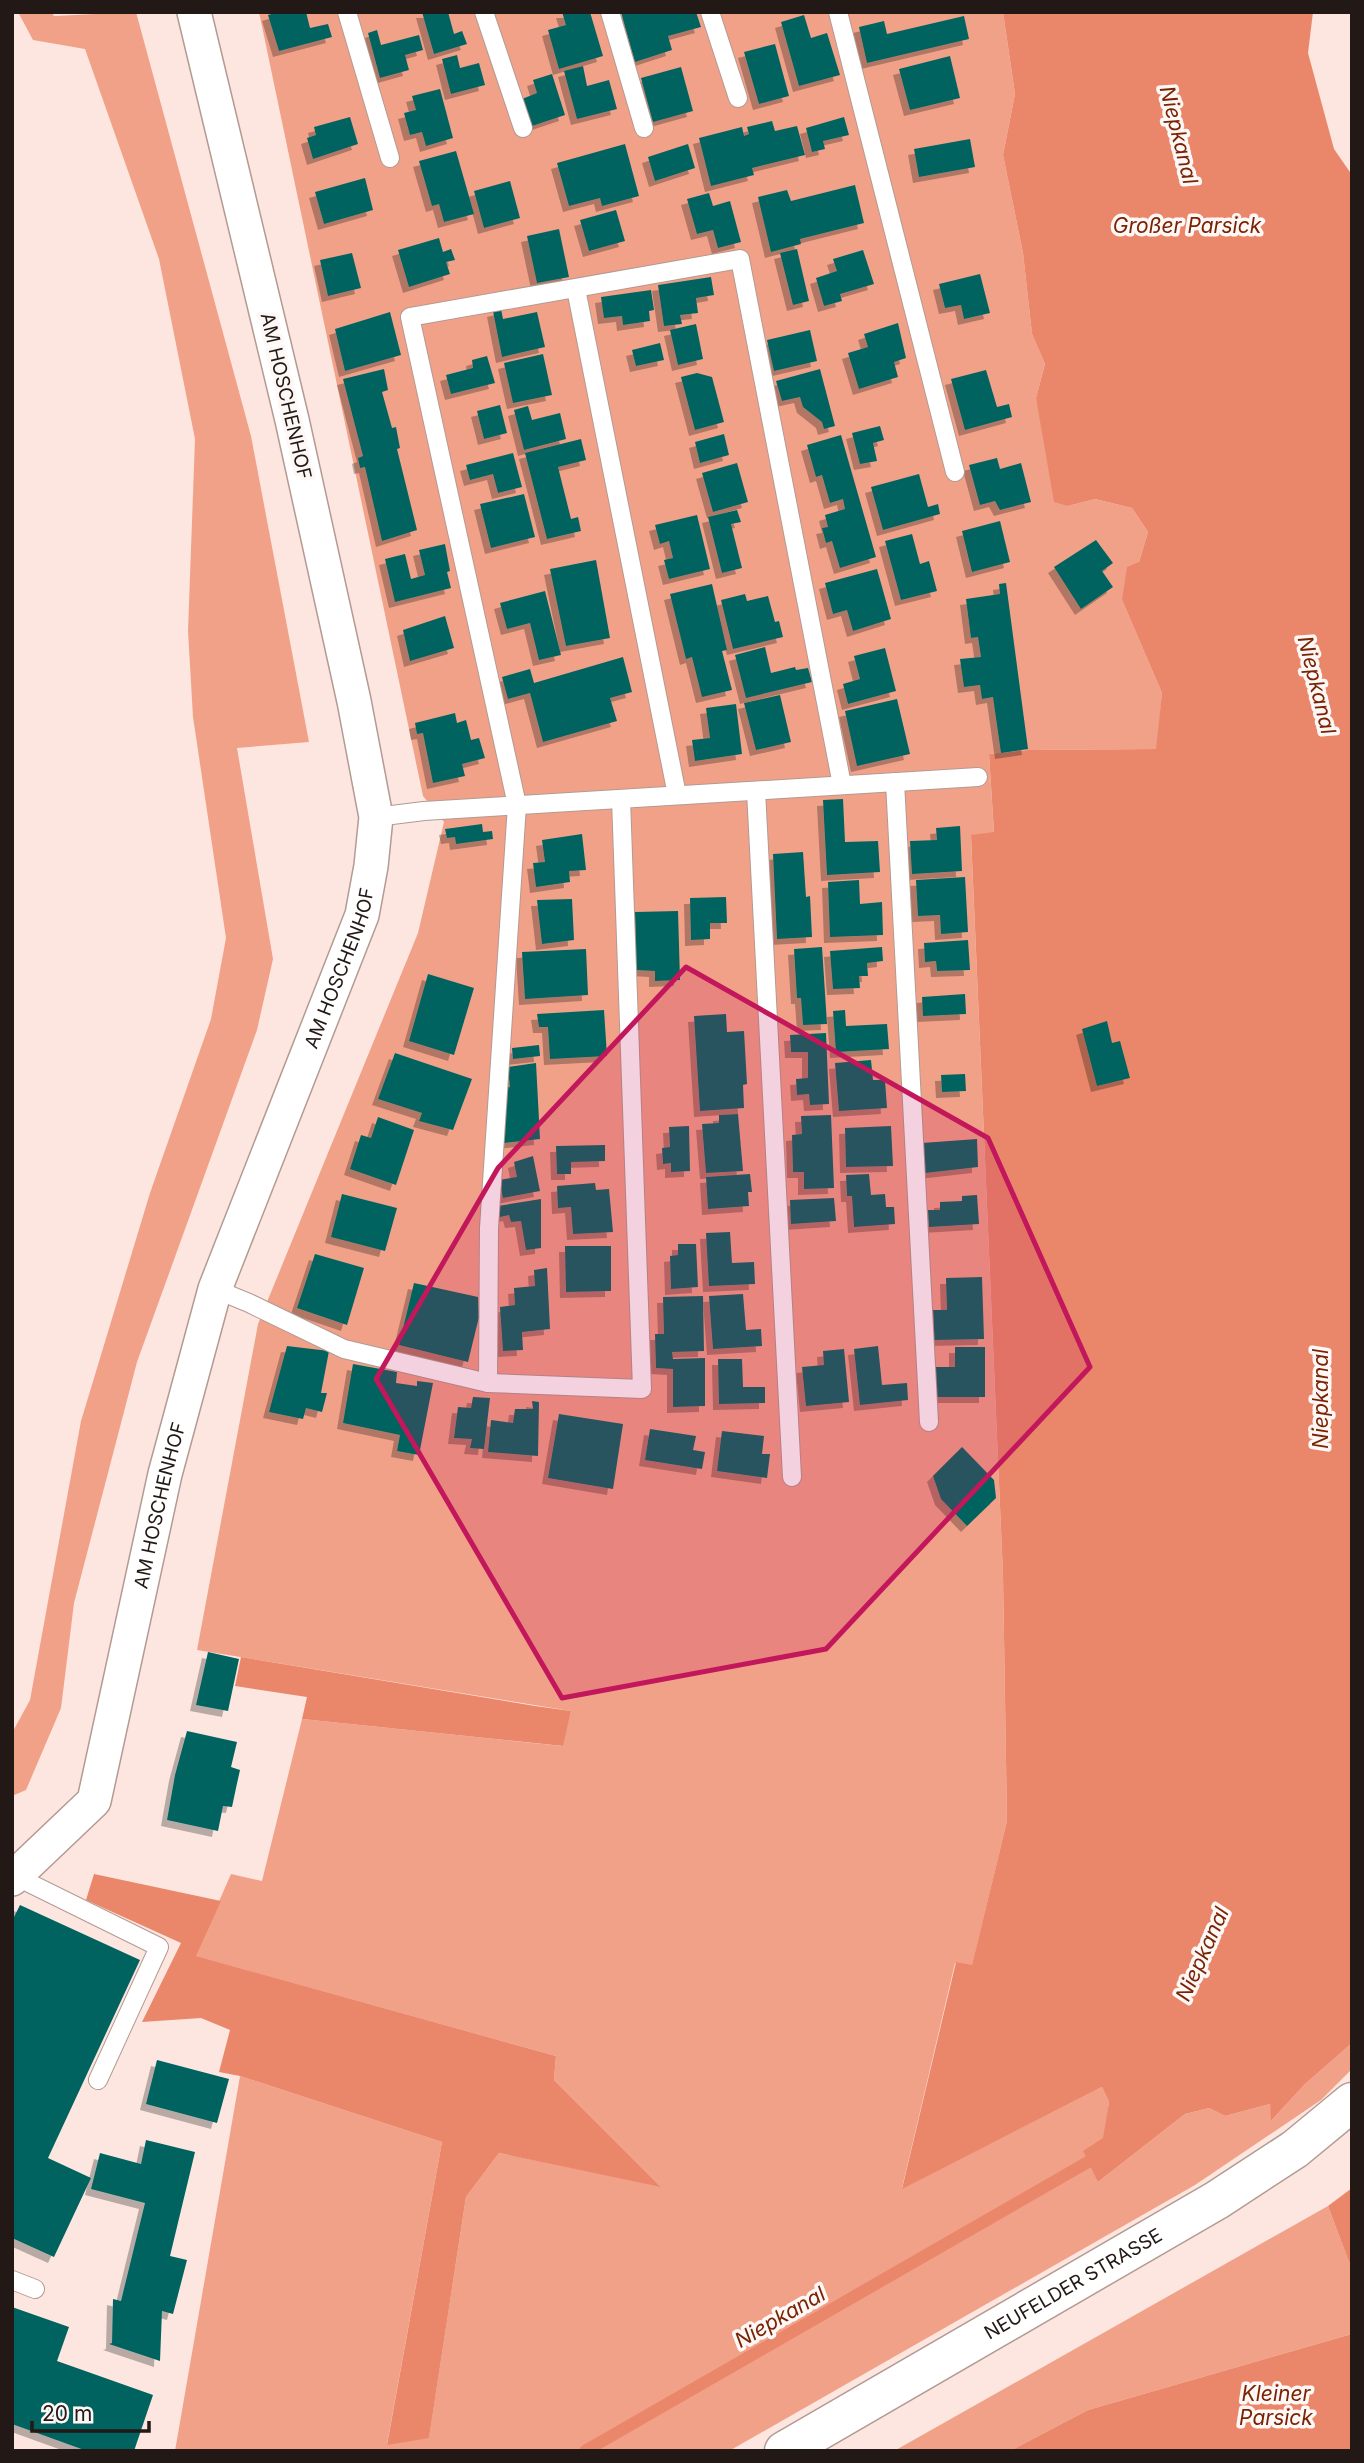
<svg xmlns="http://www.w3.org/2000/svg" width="1364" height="2463" viewBox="0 0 1364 2463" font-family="Inter,sans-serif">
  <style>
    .green { fill: #f2a189 }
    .forest { fill: #ea876a }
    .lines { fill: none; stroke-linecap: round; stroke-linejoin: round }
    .stream { stroke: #ea876a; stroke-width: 12 }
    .building { fill: #046461; filter: url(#shadow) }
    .lane-casing { stroke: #b39a92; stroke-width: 20 }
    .street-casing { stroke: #b39a92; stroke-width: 36 }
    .secondary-casing { stroke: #b39a92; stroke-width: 41 }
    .lane { stroke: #fff; stroke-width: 18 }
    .street { stroke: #fff; stroke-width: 33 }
    .secondary { stroke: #fff; stroke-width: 38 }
    .marked { fill: #c2185b; fill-opacity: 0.2; stroke: #c2185b; stroke-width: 5; stroke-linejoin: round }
    .labels { text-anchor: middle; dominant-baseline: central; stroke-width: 7; stroke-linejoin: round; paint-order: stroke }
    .street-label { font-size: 19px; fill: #221916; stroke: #fdf7f5 }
    .water-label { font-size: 21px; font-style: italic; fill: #7a2304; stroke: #fdf7f5 }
  </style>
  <defs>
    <filter id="shadow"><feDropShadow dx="-6" dy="6" stdDeviation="0" flood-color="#0004"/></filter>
  </defs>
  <rect width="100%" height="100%" fill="#fce6df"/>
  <g class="green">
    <path d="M18 12H52L54 16 136 12 251 436 309 742 237 748 273 959 257 1030 137 1362 74 1603 61 1708 26 1790 12 1796V1733L30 1700 81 1421 150 1193 211 1019 226 938 193 717 188 631 195 439 159 259 85 49 33 40Z"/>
    <path d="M259 12H1003L1015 94 1003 155 1023 253 1032 334 1045 364 1036 398 1068 506 1095 499 1132 508 1148 532 1139 562 1122 600 1162 693 1157 749 1028 750 989 754 994 833 971 836 1003 1575 1007 1821 972 1966 955 1963 902 2188 1102 2087 1109 2102 1098 2182 1185 2114 1209 2108 1225 2116 1270 2104 1272 2120 1305 2084 1352 2043V2069L1321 2100 1195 2185 729 2451H175L240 2076 442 2142 387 2444 429 2437 466 2197 499 2153 660 2186 554 2080 556 2056 195 1956 231 1874 262 1881 302 1719 562 1746 571 1711 197 1650 258 1324 418 933 444 822 423 796Z"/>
    <path d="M1328 2206 1349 2262 1352 2261V2334L1088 2410 1010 2451H894Z"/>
  </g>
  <g class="forest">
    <path d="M1003 12H1313L1308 53 1334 149 1352 175V2043L1305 2084 1271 2121 1270 2104 1225 2116 1209 2108 1185 2114 1098 2182 1083 2151 1103 2138 1109 2102 1102 2087 902 2189 956 1962 972 1965 1007 1821 1003 1575 971 835 994 832 989 754 1028 750 1156 749 1162 693 1122 600 1127 567 1139 562 1148 532 1132 508 1095 499 1068 506 1054 502 1036 398 1045 364 1032 334 1023 253 1003 155 1015 94Z"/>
    <path d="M241 1657 535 1706 571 1711 563 1746 302 1719 307 1697 235 1686Z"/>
    <path d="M94 1874 221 1901 196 1956 556 2056 554 2080 661 2187 499 2153 466 2197 429 2438 387 2445 442 2142 240 2076 219 2072 230 2030 201 2018 142 2022 181 1943 86 1900Z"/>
    <path d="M1352 2188V2261L1349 2262 1328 2206Z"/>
    <path d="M1352 2334V2451H1010L1088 2410Z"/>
  </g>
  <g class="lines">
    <path class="stream" d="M585 2451 1088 2162 1099 2152"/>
  </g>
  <g class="building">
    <path d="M278 12H306L310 28 328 24 332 37 279 51 268 15Z"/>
    <path d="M422 12H448L454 34 462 31 467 44 434 54Z"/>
    <path d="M562 12H590L603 56 559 69 548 30 566 25Z"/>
    <path d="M621 12H696L701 27 668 36 672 50 635 62Z"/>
    <path d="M804 15 811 38 827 33 840 75 799 86 781 22Z"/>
    <path d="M964 16 969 39 867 63 859 27 884 21 887 34Z"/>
    <path d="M377 30 381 45 419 35 423 50 405 55 409 70 380 78 368 33Z"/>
    <path d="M775 44 789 96 759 104 744 52Z"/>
    <path d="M457 55 460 68 479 63 485 85 451 94 442 59Z"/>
    <path d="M950 56 960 98 910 110 899 69Z"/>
    <path d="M583 66 587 86 609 80 617 109 577 119 564 71Z"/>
    <path d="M681 67 693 111 653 122 641 78Z"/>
    <path d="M552 74 565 115 532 126 522 99 537 93 533 80Z"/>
    <path d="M440 89 453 138 426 146 422 132 410 135 404 113 416 110 412 96Z"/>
    <path d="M350 117 358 144 313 159 307 138 316 135 314 127Z"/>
    <path d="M844 117 849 135 823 141 825 149 812 152 806 128Z"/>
    <path d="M772 121 775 131 797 126 805 155 752 168 754 175 711 186 699 138 742 127 744 136 749 134 747 127Z"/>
    <path d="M970 139 975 167 919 177 914 149Z"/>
    <path d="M625 144 639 196 602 206 600 198 569 206 557 163Z"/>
    <path d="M688 144 695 168 655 181 648 157Z"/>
    <path d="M456 151 474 214 444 222 439 204 432 206 419 161Z"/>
    <path d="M365 178 373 210 324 224 315 192Z"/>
    <path d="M510 181 520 218 484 228 474 191Z"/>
    <path d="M855 185 864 223 800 239 801 244 771 252 758 197 787 190 791 201Z"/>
    <path d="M709 193 713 206 730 201 741 242 718 248 713 230 697 234 687 199Z"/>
    <path d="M616 210 625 241 589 251 580 220Z"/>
    <path d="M559 229 569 277 537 283 527 236Z"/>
    <path d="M439 238 443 252 451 249 455 260 446 262 450 274 409 287 398 250Z"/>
    <path d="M797 249 809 301 793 305 780 253Z"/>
    <path d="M863 250 874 284 840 294 842 301 824 306 816 278 837 271 833 259Z"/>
    <path d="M352 253 361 288 328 296 320 260Z"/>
    <path d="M980 274 990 313 964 319 961 305 945 308 939 284Z"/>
    <path d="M711 277 714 295 696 298 698 313 680 315 682 324 664 326 658 285Z"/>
    <path d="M651 290 654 310 649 311 650 321 623 325 622 316 604 318 601 297Z"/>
    <path d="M501 309 503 319 537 312 545 347 502 357 493 311Z"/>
    <path d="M390 312 401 355 345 371 335 329Z"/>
    <path d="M898 323 906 358 894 362 898 377 859 389 848 353 868 347 864 334Z"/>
    <path d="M696 324 703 359 678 365 670 330Z"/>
    <path d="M810 330 817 361 774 371 767 340Z"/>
    <path d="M660 343 664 360 636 366 632 350Z"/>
    <path d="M543 354 552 395 513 403 504 363Z"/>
    <path d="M487 356 495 383 451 394 446 375 473 368 472 360Z"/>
    <path d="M384 369 388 390 382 392 392 428 396 427 400 448 397 449 417 530 382 541 365 467 360 468 358 458 363 456 343 379Z"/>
    <path d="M820 369 835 426 824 429 822 422 803 407 800 397 782 401 776 381Z"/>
    <path d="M986 370 997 407 1009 404 1012 417 965 430 951 379Z"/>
    <path d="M697 373 712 377 724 422 695 430 681 377Z"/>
    <path d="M500 405 507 433 484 439 477 411Z"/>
    <path d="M528 406 532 420 560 413 566 439 524 450 514 410Z"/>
    <path d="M880 426 884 440 873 443 877 461 860 464 852 433Z"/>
    <path d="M724 434 729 455 700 463 695 442Z"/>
    <path d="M841 435 876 557 840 568 832 541 826 543 822 528 828 527 825 515 845 509 843 499 830 503 822 475 816 477 807 445Z"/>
    <path d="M581 439 586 460 558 467 571 519 578 517 581 531 547 539 525 453Z"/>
    <path d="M513 453 522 487 498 493 493 474 470 480 466 465Z"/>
    <path d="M997 458 1000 469 1021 463 1031 502 1000 510 995 501 980 505 969 465Z"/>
    <path d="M737 463 748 502 713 512 702 473Z"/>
    <path d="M919 474 928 507 938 504 940 514 883 530 871 487Z"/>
    <path d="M524 494 535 537 491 548 480 504Z"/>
    <path d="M737 510 741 522 731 524 742 568 722 573 708 517Z"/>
    <path d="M697 515 710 569 669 579 664 560 673 558 669 541 660 544 655 525Z"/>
    <path d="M1000 521 1010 562 972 572 962 531Z"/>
    <path d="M912 534 920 564 929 561 937 591 901 600 885 541Z"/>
    <path d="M1096 540 1113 563 1102 571 1113 587 1081 609 1054 567Z"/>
    <path d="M445 544 450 571 447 572 451 588 395 602 385 559 405 554 411 579 425 575 419 550Z"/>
    <path d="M596 560 610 638 566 646 550 569Z"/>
    <path d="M877 569 891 619 853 631 847 610 833 614 825 583Z"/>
    <path d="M1006 583 1028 749 1001 753 993 697 982 699 980 685 964 687 960 659 981 657 978 637 971 638 966 599 1000 594 999 584Z"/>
    <path d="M712 584 727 650 722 651 732 690 702 697 692 657 686 659 670 594Z"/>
    <path d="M545 591 561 655 539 660 530 623 507 629 500 603Z"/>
    <path d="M745 594 747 601 768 596 775 622 779 621 783 637 733 649 721 600Z"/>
    <path d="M445 616 454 648 410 661 403 630Z"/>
    <path d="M765 647 771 673 795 667 796 670 808 668 812 682 746 698 735 655Z"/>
    <path d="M885 648 896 691 848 704 843 684 860 679 854 656Z"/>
    <path d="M623 657 632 692 610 698 617 721 543 742 530 693 508 699 502 677 530 669 534 683Z"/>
    <path d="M780 695 791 742 756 750 744 703Z"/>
    <path d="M897 699 910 754 857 766 845 711Z"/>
    <path d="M736 704 742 754 695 761 692 740 710 738 706 708Z"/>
    <path d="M455 713 457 723 466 720 471 740 479 738 485 758 462 764 465 776 433 783 423 733 417 734 415 723Z"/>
    <path d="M843 799 845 842 878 841 880 872 827 875 823 800Z"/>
    <path d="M482 824 483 832 492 831 493 839 456 844 455 837 447 838 445 829Z"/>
    <path d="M960 826 962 871 912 874 910 841 937 840 936 828Z"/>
    <path d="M582 834 586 870 569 871 570 882 536 887 533 863 545 862 542 840Z"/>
    <path d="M803 852 806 897 810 896 812 937 777 939 773 854Z"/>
    <path d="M965 877 968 932 941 934 940 915 918 916 916 880Z"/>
    <path d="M859 880 860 904 882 902 883 935 830 937 828 882Z"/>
    <path d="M726 897 727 923H710V939L691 940 690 898Z"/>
    <path d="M572 899 574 940 542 944 537 900Z"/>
    <path d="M678 911 680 980 655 981V971L636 970 635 912Z"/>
    <path d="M968 940 970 970 937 971 936 961 925 962 924 943Z"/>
    <path d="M822 947 827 1024 803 1025 801 998H797L794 949Z"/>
    <path d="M882 947 883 961 867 963 868 976H859L860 988 833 989 830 951Z"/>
    <path d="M586 949 588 995 525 999 522 952Z"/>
    <path d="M428 974 474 988 454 1055 409 1041Z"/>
    <path d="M965 994 966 1014 923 1016 922 997Z"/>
    <path d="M604 1010 607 1056 550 1059 548 1027H539L537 1014Z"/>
    <path d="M845 1010 846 1026 887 1024 889 1049 836 1052 833 1011Z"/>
    <path d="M726 1014 727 1032 744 1031 747 1084 743 1085 744 1108 700 1111 694 1016Z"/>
    <path d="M1107 1021 1112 1043 1120 1041 1130 1078 1097 1086 1082 1029Z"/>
    <path d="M826 1033 829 1104 810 1105 809 1094 797 1095 796 1079 808 1078V1052H791L790 1035Z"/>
    <path d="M539 1045 540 1056 513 1059 512 1048Z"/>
    <path d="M395 1053 472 1079 453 1130 419 1121 422 1113 378 1099Z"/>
    <path d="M871 1060 873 1080H885L887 1108 839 1111 835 1063Z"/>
    <path d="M536 1063 540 1139 504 1143 499 1089 510 1087 508 1067Z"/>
    <path d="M965 1074 966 1091 942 1092 941 1075Z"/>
    <path d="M738 1114 743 1171 706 1173 702 1124 719 1123V1115Z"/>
    <path d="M831 1115 834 1188 804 1189V1172H793L792 1135 802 1134 801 1116Z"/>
    <path d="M378 1117 414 1130 396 1185 350 1169 361 1135 371 1138Z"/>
    <path d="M689 1126 690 1171 671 1172V1163L663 1164 662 1148 670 1147 669 1127Z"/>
    <path d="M891 1126 893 1166 846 1167 845 1128Z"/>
    <path d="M977 1139 978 1167 925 1173 922 1143Z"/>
    <path d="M605 1145V1161L571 1162V1174H557L556 1146Z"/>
    <path d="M533 1156 540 1191 503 1198 499 1180 517 1177 514 1162Z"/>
    <path d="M750 1174 752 1192H748L749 1206 708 1209 706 1177Z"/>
    <path d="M869 1174 871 1195 885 1194 886 1207H894L895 1224 854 1227 852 1196H847L846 1175Z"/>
    <path d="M595 1183 596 1190 609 1189 613 1232 573 1234 571 1207 558 1208 557 1186Z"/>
    <path d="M342 1194 397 1208 385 1251 331 1237Z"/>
    <path d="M977 1195 979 1224 929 1227 928 1210H940V1202L962 1201V1196Z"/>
    <path d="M834 1198 836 1221 791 1224 790 1200Z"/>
    <path d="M541 1199V1248L526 1250 521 1221 511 1222 509 1215 500 1217 498 1206Z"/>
    <path d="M730 1232 732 1263 754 1262 755 1284 709 1286 706 1233Z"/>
    <path d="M678 1244H696L698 1287 671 1289 670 1256 678 1255Z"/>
    <path d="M565 1246H611V1291L566 1292Z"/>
    <path d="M315 1254 364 1268 347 1325 297 1308Z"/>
    <path d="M547 1268 550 1329 522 1332 523 1350 503 1351 500 1307 515 1305 514 1288 535 1286 534 1270Z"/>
    <path d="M982 1277 984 1339 934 1340 933 1310H947L946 1278Z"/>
    <path d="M414 1283 478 1297 479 1317 468 1362 399 1345Z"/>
    <path d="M743 1294 746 1330 761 1329 762 1346 713 1349 709 1296Z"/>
    <path d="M703 1296 704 1351 672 1352 673 1359 705 1358V1406L673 1407V1369L656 1368 655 1334H664L663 1297Z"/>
    <path d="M287 1346 329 1351 321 1393H327L322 1412 306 1408 303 1419 269 1412Z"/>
    <path d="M878 1346 882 1385 907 1383 908 1400 860 1405 854 1349Z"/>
    <path d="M955 1347H985V1397H936V1367H955Z"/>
    <path d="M844 1349 849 1402 806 1406 802 1367 824 1365 823 1351Z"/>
    <path d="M718 1359H742L743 1387H765V1403L719 1404Z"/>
    <path d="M353 1364 397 1372 396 1383 417 1386V1381L433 1383 419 1455 397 1451 400 1435 343 1423Z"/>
    <path d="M473 1397 490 1398 484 1449 470 1448 472 1439 454 1438 458 1407 471 1408Z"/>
    <path d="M532 1401 539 1402 538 1456 488 1452 491 1420 513 1423 515 1409H533Z"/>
    <path d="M559 1414 623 1424 613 1489 548 1478Z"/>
    <path d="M650 1429 696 1436 693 1450 705 1452 702 1469 645 1460Z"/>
    <path d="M722 1431 764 1436 762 1454H770L767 1478 717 1471Z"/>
    <path d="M962 1447 994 1480 996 1498 967 1526 941 1499 933 1476Z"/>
    <path d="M208 1652 239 1659 228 1711 196 1705Z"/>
    <path d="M187 1731 237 1742 231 1767 240 1770 236 1788 232 1807 223 1806 218 1831 167 1820 175 1775Z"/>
    <path d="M20 1905 140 1960 48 2158 91 2178 54 2257 12 2238V1921Z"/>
    <path d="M157 2060 229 2079 217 2123 146 2104Z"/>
    <path d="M146 2140 195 2152 170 2256 187 2260 173 2314 162 2311 160 2361 109 2344 112 2343 113 2299 121 2301 145 2203 91 2189 100 2153 141 2164Z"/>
    <path d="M12 2307 69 2327 57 2361 153 2395 134 2451H87L12 2424Z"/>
  </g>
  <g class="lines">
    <defs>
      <g id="lane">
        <path d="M347 12 390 158"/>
        <path d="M484 12 523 128"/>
        <path d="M610 12 644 128"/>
        <path d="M710 12 738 98"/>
        <path d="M838 12 955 472"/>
        <path d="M576 289 677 795"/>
        <path d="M895 782 929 1422"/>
        <path d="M756 791 792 1477"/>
        <path d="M376 817 424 811 978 777"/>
        <path d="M215 1289 249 1303 344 1349 488 1383 642 1389 621 799"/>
        <path d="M488 1383 489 1228 517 805 410 317 740 259 842 785"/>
        <path d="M15 1876 159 1947 98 2080"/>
        <path d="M12 2280 35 2289"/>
      </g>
      <g id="street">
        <path id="s1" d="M12 1879 94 1801 165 1474 215 1289 362 915 371 866 376 817 354 701 292 420 194 12"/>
      </g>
      <g id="secondary">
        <path id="s2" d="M784 2451 1217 2200 1295 2149 1352 2102"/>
      </g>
    </defs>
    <use href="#lane" class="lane-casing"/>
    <use href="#street" class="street-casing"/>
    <use href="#secondary" class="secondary-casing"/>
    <use href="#lane" class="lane"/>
    <use href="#street" class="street"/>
    <use href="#secondary" class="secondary"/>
  </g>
  <path class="marked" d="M686 967 988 1138 1090 1367 826 1649 562 1698 376 1379 498 1168Z"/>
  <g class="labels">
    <g class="street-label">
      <text transform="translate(286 396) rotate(77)">AM HOSCHENHOF</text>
      <text stroke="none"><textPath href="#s1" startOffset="984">AM HOSCHENHOF</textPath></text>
      <text stroke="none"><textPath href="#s1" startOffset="416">AM HOSCHENHOF</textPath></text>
      <text stroke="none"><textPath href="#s2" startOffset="334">NEUFELDER STRASSE</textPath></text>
    </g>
    <g class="water-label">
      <text transform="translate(1179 135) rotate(76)">Niepkanal</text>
      <text x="1187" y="225">Großer Parsick</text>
      <text transform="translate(1317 685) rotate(76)">Niepkanal</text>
      <text transform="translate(1320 1399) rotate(-90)">Niepkanal</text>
      <text transform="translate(1202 1954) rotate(-66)">Niepkanal</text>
      <text transform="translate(780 2317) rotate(-30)">Niepkanal</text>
      <text x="1276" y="2393">Kleiner<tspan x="1276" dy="24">Parsick</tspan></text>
    </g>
  </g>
  <rect width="1364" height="2463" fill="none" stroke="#221916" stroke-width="28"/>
  <path d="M32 2421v10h117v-10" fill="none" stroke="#221916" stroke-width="3.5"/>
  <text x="42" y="2421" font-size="21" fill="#221916" stroke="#fdf7f5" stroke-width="5" paint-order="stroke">20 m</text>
</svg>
